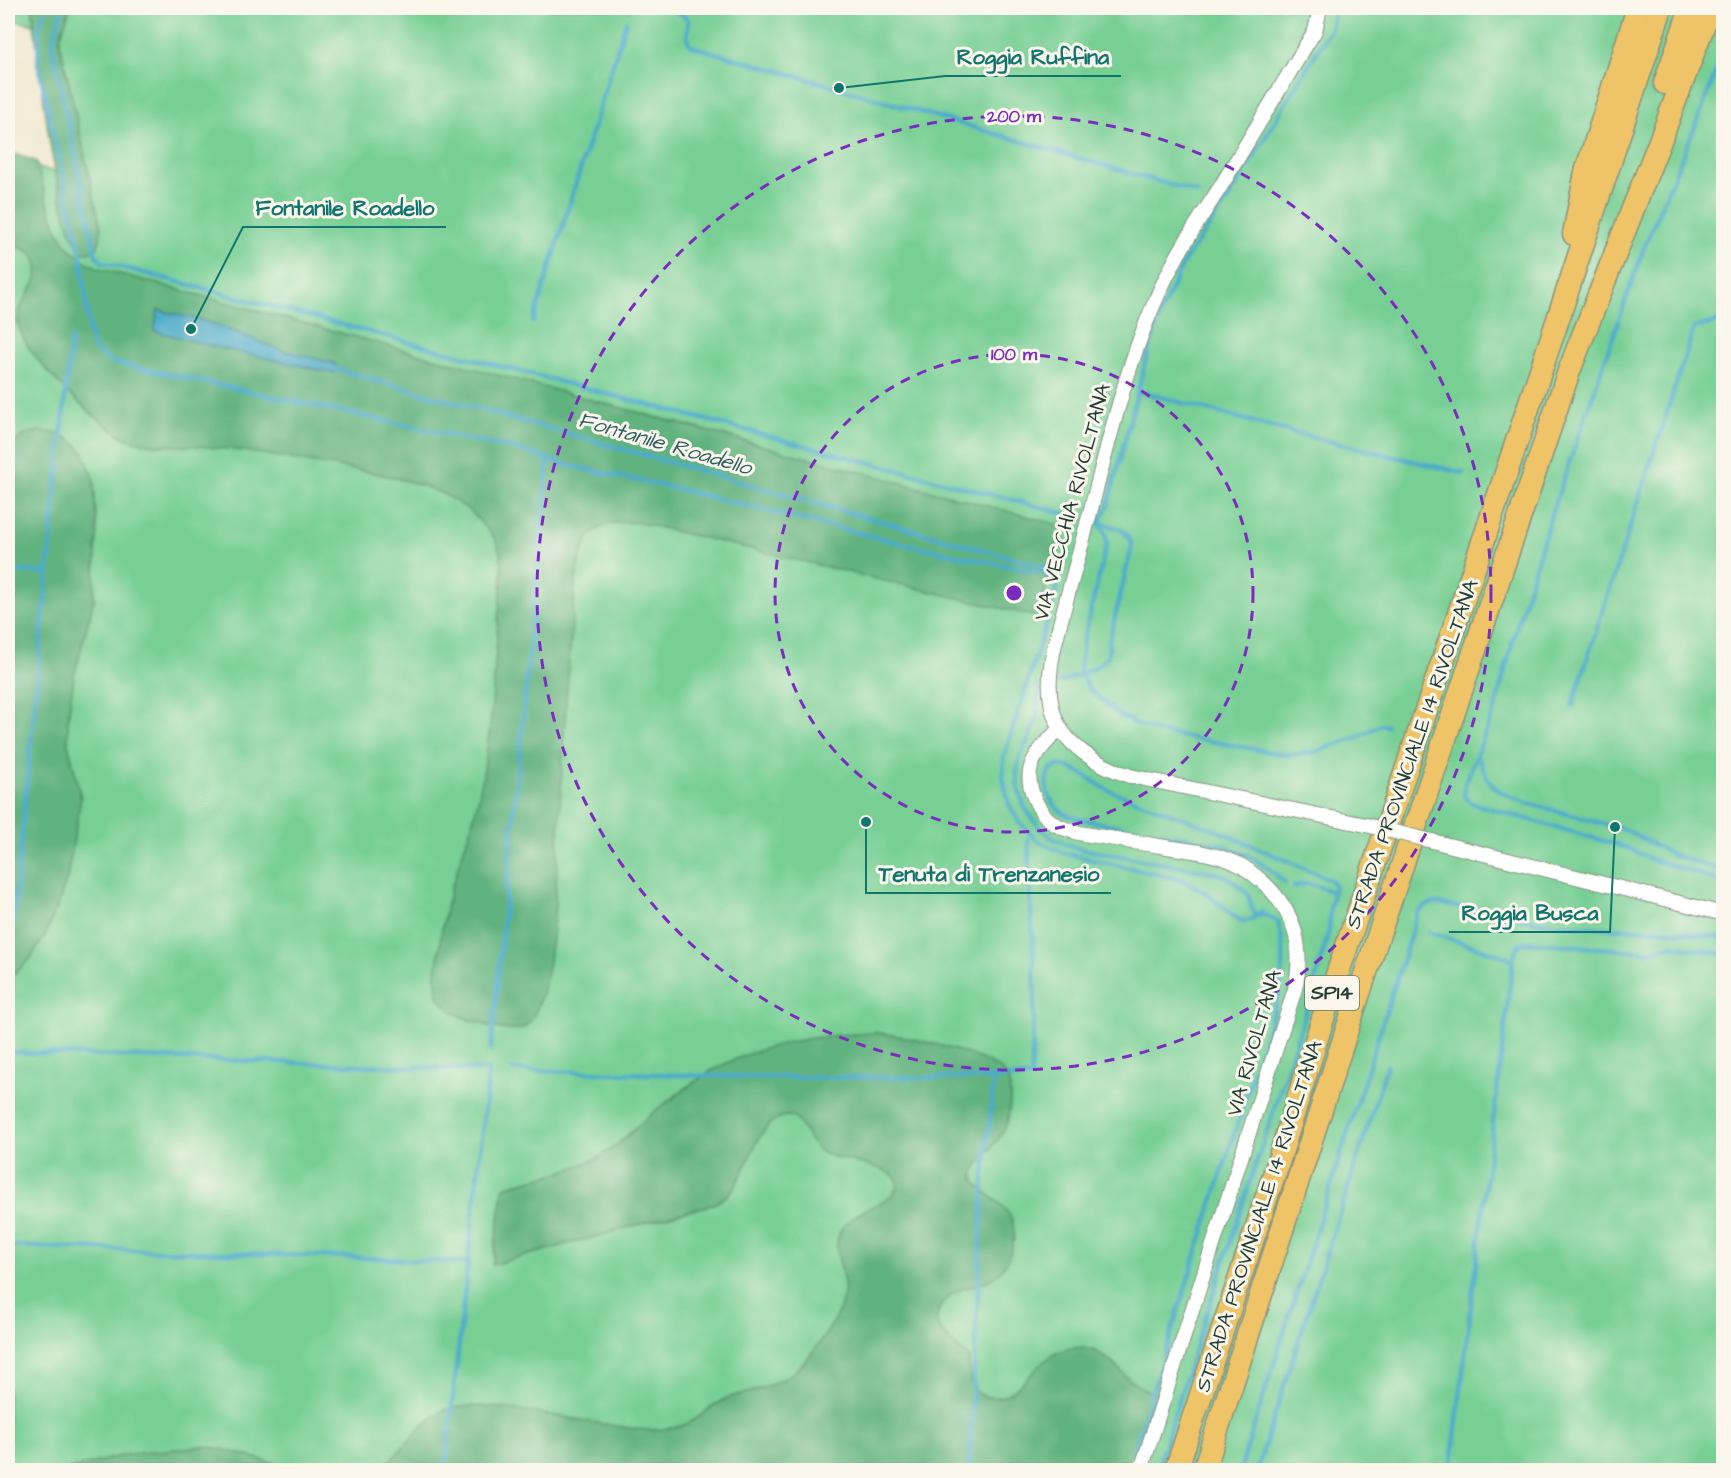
<svg xmlns="http://www.w3.org/2000/svg" width="1731" height="1478" viewBox="0 0 1731 1478" font-family="'Architects Daughter',sans-serif">
  <style>
    .green { fill: #77cf94; stroke: #4b8664; stroke-width: 1.5 }
    .forest { fill: #61b27e; stroke: #407859; stroke-width: 1.5 }
    .water { fill: #4babca; stroke: #35747f; stroke-width: 1.5 }
    .lines { fill: none; stroke-linecap: round; stroke-linejoin: round }
    .stream { stroke: #4babca; stroke-width: 4.5 }
    .minor-casing { stroke: #879280; stroke-width: 16 }
    .trunk-casing { stroke: #879280; stroke-width: 25 }
    .minor { stroke: #fff; stroke-width: 14 }
    .trunk { stroke: #efc469; stroke-width: 22 }
    .minor-bridge-casing { stroke: #879280; stroke-width: 16; stroke-linecap: butt }
    .minor-bridge { stroke: #fff; stroke-width: 14 }
    .ring { fill: none; stroke: #7b2cbf; stroke-width: 3; stroke-dasharray: 10 8 }
    .labels { text-anchor: middle; dominant-baseline: central; stroke-width: 6; stroke-linejoin: round; paint-order: stroke }
    .shield { fill: #fbf7ec; stroke: #61756b; stroke-width: 1.5 }
    .shield-label { font-size: 20px; font-weight: bold; fill: #1f3d34 }
    .street-label { font-size: 21px; fill: #1f3d34; stroke: #fbf7ec }
    .water-label { font-size: 22px; font-style: italic; fill: #2c5e61; stroke: #fbf7ec }
    .centre { fill: #7b2cbf; stroke: #fbf7ec; stroke-width: 3 }
    .ring-label { font-size: 18px; text-anchor: middle; font-weight: bold; fill: #7b2cbf; stroke: #fbf7ec; stroke-width: 6; stroke-linejoin: round; paint-order: stroke }
    .leader { fill: none; stroke: #0f766e; stroke-width: 2 }
    .callout-dot { fill: #0f766e; stroke: #fbf7ec; stroke-width: 2 }
    .callout-label { font-size: 22px; text-anchor: middle; font-weight: bold; fill: #0f766e; stroke: #fbf7ec; stroke-width: 6; stroke-linejoin: round; paint-order: stroke }
  </style>
  <rect width="100%" height="100%" fill="#fbf7ec"/>
  <filter id="ink" filterUnits="userSpaceOnUse"><feTurbulence type="fractalNoise" baseFrequency=".0167" numOctaves="2"/><feDisplacementMap in="SourceGraphic" scale="12" xChannelSelector="R" yChannelSelector="G"/><feConvolveMatrix kernelMatrix="1 2 1 2 8 2 1 2 1" color-interpolation-filters="sRGB"/></filter>
  <filter id="wash" filterUnits="userSpaceOnUse"><feTurbulence type="fractalNoise" baseFrequency=".008" numOctaves="4" result="noise"/><feDisplacementMap in="SourceGraphic" scale="24" xChannelSelector="R" yChannelSelector="G"/><feGaussianBlur stdDeviation="1.35" result="paint"/><feColorMatrix in="noise" values="0 0 0 0 0 0 0 0 0 0 0 0 0 0 0 0 0 1.4 0 .05"/><feComposite in="paint" operator="in"/></filter>
  <g filter="url(#wash)">
    <rect width="100%" height="100%" fill="#efe8cd"/>
    <g class="green">
      <path d="M8 8H33L34 25 8 19Z"/>
      <path d="M62 8H1723V1470H8V162L62 173 50 64Z"/>
    </g>
    <g class="forest">
      <path d="M33 8H70L60 38V44L101 228 100 240 97 249 85 253C56 236 39 63 34 25Z"/>
      <path d="M8 152 36 161C44 187 52 230 70 249 78 257 88 263 98 268L1063 526 1038 617 636 522C622 522 605 522 594 532 575 548 574 602 572 625 566 693 562 761 559 829 557 870 556 912 550 953 548 971 540 1017 524 1027 514 1032 499 1029 489 1026 473 1022 445 1013 438 995 434 981 437 965 439 951 442 921 449 892 459 864 465 845 472 825 477 805 491 744 494 682 498 620 500 599 505 570 499 549 497 541 491 533 485 527 479 521 473 513 466 508 429 479 360 470 314 463 285 458 256 452 227 449 215 448 203 446 191 446 173 445 156 447 138 442 131 440 129 440 122 436 95 421 17 351 18 319 18 299 44 283 36 262 31 249 20 246 8 246Z"/>
      <path d="M8 393 11 445 24 435 38 431 58 433 74 442 83 452 94 480 97 533 94 600 74 676 68 719V743L81 798 67 878 60 900 45 936 30 959 16 972 8 977Z"/>
      <path d="M882 1033C911 1038 988 1053 1006 1075 1013 1086 1010 1117 1005 1128 999 1142 976 1163 974 1173 970 1193 1015 1199 1014 1233 1014 1248 1007 1268 994 1277 984 1285 971 1285 960 1290 948 1295 933 1309 938 1325 943 1336 960 1349 969 1358L970 1381 977 1393C1017 1414 1032 1356 1067 1349 1116 1339 1121 1396 1164 1392L1147 1454 1099 1470H378C401 1456 420 1420 445 1410 463 1404 484 1406 503 1408 535 1412 566 1417 598 1423 619 1426 643 1432 665 1429 696 1426 700 1412 725 1399 733 1395 743 1394 751 1392 764 1388 777 1382 788 1376 808 1364 841 1316 844 1294 848 1272 828 1251 842 1228 851 1214 877 1206 891 1196 895 1192 899 1185 897 1180 892 1166 838 1161 823 1153 809 1144 805 1129 794 1117 761 1107 748 1171 733 1189 728 1196 721 1200 714 1204L492 1265 504 1187C532 1179 564 1173 591 1161 618 1149 636 1125 659 1108 676 1095 693 1082 711 1071 766 1041 821 1034 882 1033Z"/>
      <path d="M203 1446 227 1450 297 1470H65L129 1454Z"/>
    </g>
    <path class="water" d="M158 310 205 321 284 351 334 363 336 367 334 373 224 349 154 331Z"/>
    <g class="lines">
      <g class="stream">
        <path d="M46 8 39 26 38 63 81 256 90 336 95 350 112 362 520 450 566 465 673 488 904 544 1046 574 1053 577 1057 586 1055 596 1004 756 1003 777 1009 804 1019 822 1039 842 1064 853 1183 880 1205 892 1236 918C1248 925 1253 919 1262 911"/>
        <path d="M62 8 52 45 96 255 102 262 1082 518"/>
        <path d="M629 10 630 8"/>
        <path d="M672 10C702 20 679 30 691 46L839 88 1198 193"/>
        <path d="M1724 50 1699 117 1645 245 1551 515 1516 629 1495 709 1465 784 1464 796 1471 803 1625 847 1651 859 1724 882"/>
        <path d="M533 322 626 22"/>
        <path d="M332 368 1062 572"/>
        <path d="M1138 391 1299 434 1463 473"/>
        <path d="M1099 523 1108 505 1145 363 1160 314 1184 261 1227 201 1331 28 1335 8"/>
        <path d="M1099 523 1105 532 1107 543 1083 642 1080 668 1081 675 1090 690 1118 714 1132 722 1158 732 1287 755 1316 752 1355 738 1381 725 1387 726"/>
        <path d="M8 570 48 573"/>
        <path d="M1059 682C1069 681 1097 667 1104 661 1110 656 1109 649 1109 642L1132 546C1126 527 1116 527 1099 523"/>
        <path d="M1039 685 1036 718 1032 732 1021 754 1017 770V784L1024 806 1031 817 1042 830 1052 838 1076 848 1216 873 1229 878 1248 894 1253 911 1259 916 1266 915 1278 922C1286 947 1284 971 1278 996L1134 1450"/>
        <path d="M1572 706 1694 328 1724 320"/>
        <path d="M1479 759 1486 776 1495 788 1509 796 1527 803 1626 830 1673 855 1724 871"/>
        <path d="M1294 887C1308 880 1319 887 1333 892"/>
        <path d="M1428 932 1513 959"/>
        <path d="M8 962 14 913 71 339"/>
        <path d="M491 1049 548 459"/>
        <path d="M8 1052 489 1070 445 1470"/>
        <path d="M512 1070 754 1077 994 1078 1031 1077 1035 990 1028 839"/>
        <path d="M8 1246 348 1257 469 1263"/>
        <path d="M969 1470 984 1174 994 1078"/>
        <path d="M1157 1470 1193 1355 1306 1012 1329 931 1330 907 1335 887 1331 880 1221 832 1108 790C1094 783 1082 771 1067 767 1038 760 1044 797 1058 809 1065 816 1075 818 1084 820L1218 844C1242 851 1267 864 1285 883"/>
        <path d="M1240 1470 1418 912 1424 907 1434 903 1553 924 1606 928 1662 930 1724 938"/>
        <path d="M1257 1470 1387 1066"/>
        <path d="M1451 1470 1513 959 1519 944 1526 942 1647 952 1671 945 1724 954"/>
      </g>
    </g>
  </g>
  <g filter="url(#ink)">
    <g class="lines">
      <defs>
        <g id="minor">
          <path d="M1320 8 1315 31 1308 42C1279 90 1250 138 1221 186 1206 209 1191 232 1178 255 1129 342 1109 444 1083 539 1077 562 1070 586 1064 609 1055 643 1044 677 1053 711 1062 745 1099 766 1130 776L1366 825"/>
          <path d="M1060 728C1049 740 1033 754 1030 771 1027 788 1038 812 1052 822 1058 827 1066 829 1074 832 1106 838 1140 843 1173 848 1195 851 1216 854 1236 863 1247 868 1256 876 1265 884 1296 914 1304 948 1295 989L1141 1470"/>
          <path d="M1432 841 1724 914"/>
        </g>
        <g id="trunk">
          <path d="M1665 83 1691 8"/>
          <path d="M1574 234 1586 172 1638 8"/>
          <path d="M1176 1470 1278 1163 1329 999 1554 331 1661 8"/>
          <path d="M1204 1470 1354 1008 1569 371 1665 128 1710 8"/>
        </g>
      </defs>
      <use href="#minor" class="minor-casing"/>
      <use href="#trunk" class="trunk-casing"/>
      <use href="#minor" class="minor"/>
      <use href="#trunk" class="trunk"/>
      <defs>
        <path id="minor-bridge" d="M1366 825 1432 841"/>
      </defs>
      <use href="#minor-bridge" class="minor-bridge-casing"/>
      <use href="#minor-bridge" class="minor-bridge"/>
    </g>
  </g>
  <g class="ring">
    <circle cx="1014" cy="593" r="239"/>
    <circle cx="1014" cy="593" r="477"/>
  </g>
  <g class="labels">
    <rect class="shield" x="1305" y="976" width="54" height="34" rx="4.5"/>
    <g class="shield-label">
      <text x="1332" y="993">SP14</text>
    </g>
    <g class="street-label">
      <text transform="translate(1072 502) rotate(-75)">VIA VECCHIA RIVOLTANA</text>
      <text transform="translate(1412 754) rotate(-71)">STRADA PROVINCIALE 14 RIVOLTANA</text>
      <text transform="translate(1254 1043) rotate(-74)">VIA RIVOLTANA</text>
      <text transform="translate(1259 1216) rotate(-72)">STRADA PROVINCIALE 14 RIVOLTANA</text>
    </g>
    <g class="water-label">
      <text transform="translate(665 444) rotate(16)">Fontanile Roadello</text>
    </g>
  </g>
  <circle cx="1014" cy="593" r="9" class="centre"/>
  <g class="ring-label">
    <text x="1014" y="122">200 m</text>
    <text x="1014" y="360">100 m</text>
  </g>
  <path class="leader" d="M839 88L945 76H1121M191 329L243 227H446M866 822L866 893H1111M1615 827L1610 932H1449"/>
  <g class="callout-dot">
    <circle cx="839" cy="88" r="6"/>
    <circle cx="191" cy="329" r="6"/>
    <circle cx="866" cy="822" r="6"/>
    <circle cx="1615" cy="827" r="6"/>
  </g>
  <g class="callout-label">
    <text x="1033" y="64">Roggia Ruffina</text>
    <text x="345" y="215">Fontanile Roadello</text>
    <text x="989" y="881">Tenuta di Trenzanesio</text>
    <text x="1530" y="920">Roggia Busca</text>
  </g>
  <rect width="1731" height="1478" fill="none" stroke="#fbf7ec" stroke-width="30"/>
</svg>
